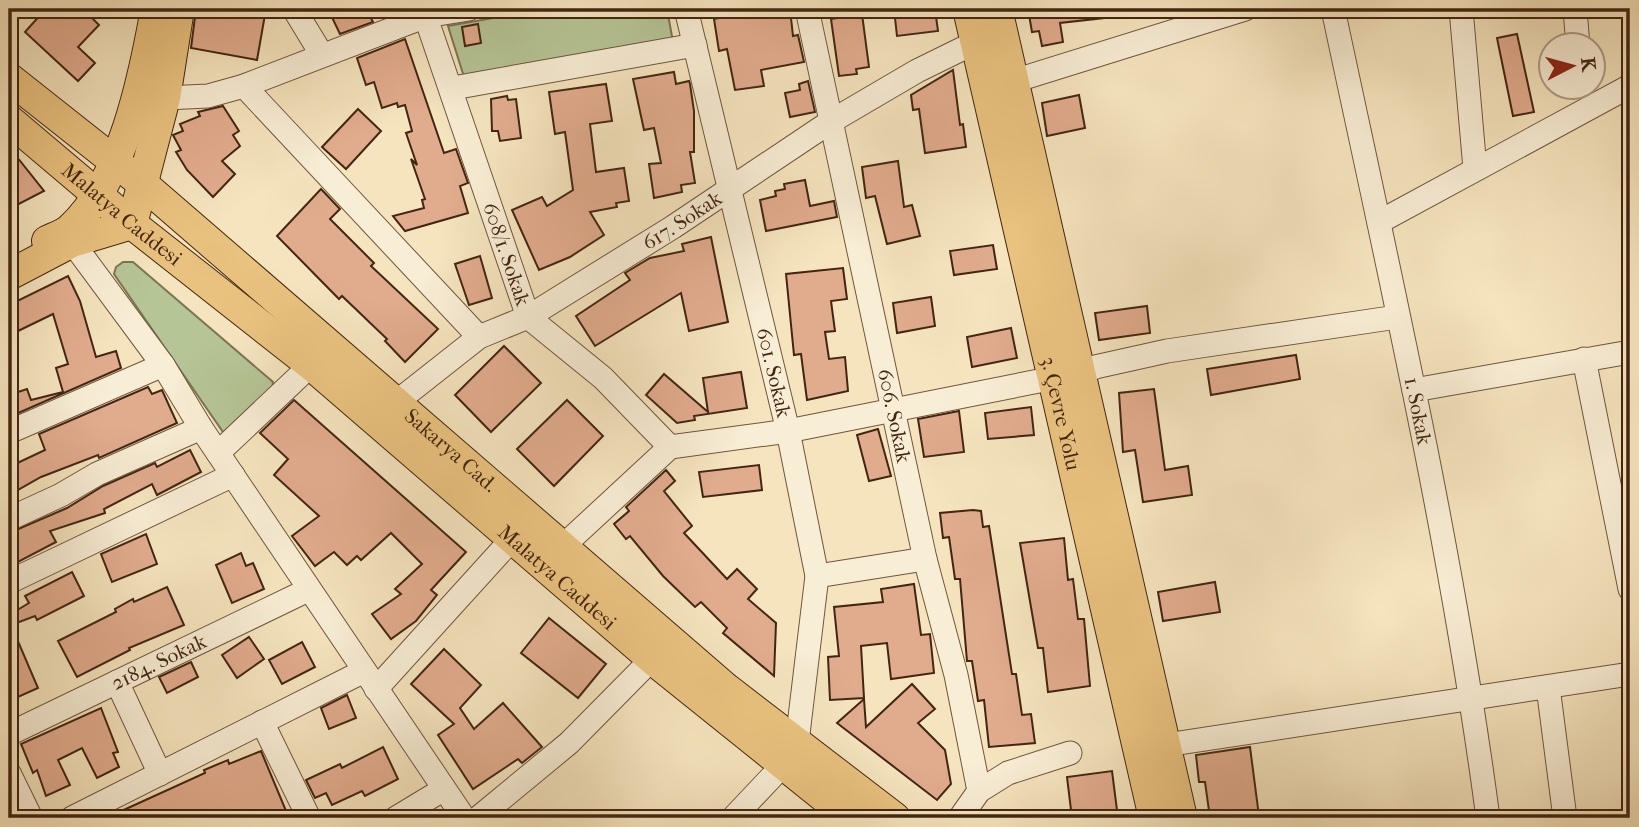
<svg xmlns="http://www.w3.org/2000/svg" width="1639" height="827" viewBox="0 0 1639 827" font-family="'IM FELL French Canon',serif">
  <style>
    .green { fill: #b6c596; stroke: #7c7654; stroke-width: 2 }
    .building { fill: #e1ab8d; stroke: #422611; stroke-width: 2 }
    .lines { fill: none; stroke-linecap: round; stroke-linejoin: round }
    .minor-casing { stroke: #6f563c; stroke-width: 25 }
    .major-casing { stroke: #422611; stroke-width: 32 }
    .minor { stroke: #f8edd5; stroke-width: 23 }
    .major { stroke: #eac27f; stroke-width: 30 }
    .labels { text-anchor: middle; dominant-baseline: central; stroke-width: 5; stroke-linejoin: round; paint-order: stroke }
    .street-label { font-size: 21px; fill: #422611; stroke: #f8edd5 }
  </style>
  <rect width="100%" height="100%" fill="#f5e4be"/>
  <filter id="stains"><feTurbulence type="fractalNoise" baseFrequency=".00286" numOctaves="4"/><feColorMatrix values="0 0 0 0 .2 0 0 0 0 .09 0 0 0 0 .02 0 0 0 .5 -.17"/></filter>
  <radialGradient id="worn" r=".72"><stop offset=".6" stop-color="#630" stop-opacity="0"/><stop offset="1" stop-color="#630" stop-opacity=".3"/></radialGradient>
  <g class="green">
    <path d="M544 9H667L673 42 465 80 448 26Z"/>
    <path d="M123 262H133L273 382 271 396 233 434 223 432 114 274 116 267Z"/>
  </g>
  <g class="building">
    <path d="M54 9H98L90 16 99 25 78 47 95 63 78 81 25 32 42 13 46 17Z"/>
    <path d="M196 9H266L257 60 191 48Z"/>
    <path d="M328 9H366L373 22 340 34Z"/>
    <path d="M717 9H790L793 36 798 35 804 62 761 70 764 86 735 90 727 49 719 51 714 19 719 18Z"/>
    <path d="M894 9H935L938 31 897 36Z"/>
    <path d="M1028 9H1103L1104 18 1060 23 1063 42 1042 46 1039 31 1032 32Z"/>
    <path d="M862 14 869 67 856 69 857 74 839 76 831 19Z"/>
    <path d="M478 24 481 43 465 46 462 27Z"/>
    <path d="M1517 34 1534 112 1513 116 1497 38Z"/>
    <path d="M405 39 444 153 456 149 468 183 460 186 468 213 405 231 393 216 424 208 422 200 425 199 411 159 417 165 406 133 412 131 405 105 398 107 397 103 382 108 374 82 366 85 357 58Z"/>
    <path d="M953 70 960 125 963 124 966 147 925 153 919 109 913 110 911 95Z"/>
    <path d="M674 72 676 84 689 81 690 84 694 111V152H690L695 183 681 185 682 192 654 198 649 164 661 163 654 128 644 130 633 79Z"/>
    <path d="M808 81 815 112 790 117 785 93 800 90 799 84Z"/>
    <path d="M606 84 612 121 590 124 596 172 624 168 629 201 616 203 617 207 590 212 604 235 570 257 539 270 512 210 542 197 547 206 573 190 565 132 555 134 549 92Z"/>
    <path d="M1079 95 1085 128 1047 136 1042 103Z"/>
    <path d="M507 96 508 100 516 99 521 138 500 141 498 131H492L491 99Z"/>
    <path d="M223 106 239 131 233 135 240 146 222 161 235 174 213 197 187 170 176 152 181 150 173 135 183 131 180 124 200 116 198 112Z"/>
    <path d="M358 109 381 131 346 169 322 147Z"/>
    <path d="M9 147 44 191 9 209Z"/>
    <path d="M898 161 904 207 912 205 920 236 887 244 875 196 866 198 862 167Z"/>
    <path d="M805 180 810 206 834 201 837 217 766 231 760 200 776 196 775 191 785 189 784 184Z"/>
    <path d="M321 189 340 209 330 219 374 263 371 266 438 329 405 362 385 341 387 339 342 296 339 299 277 236Z"/>
    <path d="M711 237 728 322 689 331 681 293 595 346 576 316 630 280 625 273 650 258 684 251 682 244Z"/>
    <path d="M993 245 997 269 954 275 950 251Z"/>
    <path d="M480 256 492 298 469 305 455 264Z"/>
    <path d="M843 268 847 299 831 301 835 331 825 332 829 359 845 357 848 391 807 400 801 354 794 355 786 274Z"/>
    <path d="M68 276 80 301 96 357 116 351 121 368 16 414H9V395L27 389 31 400 63 392 56 368 68 364 53 314 18 331 9 305Z"/>
    <path d="M931 297 935 326 897 333 893 303Z"/>
    <path d="M1147 306 1150 333 1099 340 1095 313Z"/>
    <path d="M1011 328 1017 358 972 367 967 337Z"/>
    <path d="M504 346 541 383 491 432 455 395Z"/>
    <path d="M1296 355 1300 379 1211 395 1207 369Z"/>
    <path d="M741 372 747 408 694 416 695 420 677 423 646 395 664 374 708 412 703 378Z"/>
    <path d="M148 387 152 394 162 390 177 423 99 458 98 455 41 477 9 495V467L45 450 39 434Z"/>
    <path d="M1154 389 1165 470 1188 466 1192 495 1143 502 1135 450 1123 452 1119 393Z"/>
    <path d="M294 400 466 552 431 590 437 595 416 621 391 639 372 614 401 594 395 589 422 564 391 533 361 560 357 556 347 565 334 552 315 566 292 536 319 516 274 475 288 459 260 433Z"/>
    <path d="M567 400 603 436 554 486 517 449Z"/>
    <path d="M1031 407 1034 435 988 439 985 413Z"/>
    <path d="M959 411 964 452 924 457 918 419Z"/>
    <path d="M878 429 891 476 869 481 857 435Z"/>
    <path d="M190 450 201 472 157 495 152 484 104 509 105 513 50 531 56 542 16 563 9 549V533L67 508 103 486 155 463 157 467Z"/>
    <path d="M759 465 762 490 703 497 699 472Z"/>
    <path d="M666 470 675 481 664 491 692 526 684 533 727 579 737 569 757 589 748 599 776 623 774 676 723 633 727 628 701 602 695 607 663 576 630 536 626 539 614 524 629 511 626 507Z"/>
    <path d="M973 510 981 511 983 527 989 526 1012 674H1016L1022 715 1031 714 1035 743 989 747 984 700 978 701 972 661H967L960 579H955L949 537 943 538 940 513Z"/>
    <path d="M146 534 157 564 112 582 101 554Z"/>
    <path d="M1064 538 1068 580 1073 579 1078 619H1084L1090 686 1048 692 1043 648H1038L1020 543Z"/>
    <path d="M241 553 246 566 253 563 264 589 232 603 216 565Z"/>
    <path d="M72 572 84 596 37 620 35 616 11 625 38 688 9 701V615L29 603 25 596Z"/>
    <path d="M1215 582 1220 612 1163 621 1158 592Z"/>
    <path d="M914 584 921 635 930 634 934 673 891 679 887 643 861 646 864 698 830 700 828 657 839 656 834 607 883 602 881 589Z"/>
    <path d="M167 587 184 625 129 648 130 650 77 677 58 641 116 612 115 609 133 599 134 602Z"/>
    <path d="M549 618 606 664 578 698 521 653Z"/>
    <path d="M249 637 264 659 237 678 222 655Z"/>
    <path d="M302 642 315 667 282 684 269 660Z"/>
    <path d="M444 649 481 685 460 708 474 729 503 703 542 747 522 763 518 759 473 789 438 735 454 724 411 684Z"/>
    <path d="M191 662 198 677 167 693 159 677Z"/>
    <path d="M912 684 935 709 918 723 945 750 951 784 937 800 837 723 864 699 866 727Z"/>
    <path d="M347 695 356 718 329 729 321 708Z"/>
    <path d="M101 708 118 752 113 753 119 767 97 778 82 748 58 760 70 785 46 796 37 770 33 773 21 744Z"/>
    <path d="M383 747 398 779 365 796 362 791 332 805 326 793 315 798 306 780 340 764 342 768Z"/>
    <path d="M1250 747 1259 816 1210 818 1205 782H1199L1196 755Z"/>
    <path d="M261 751 289 818H106L205 773 204 770 228 760 229 764Z"/>
    <path d="M1112 771 1118 818H1072L1067 777Z"/>
  </g>
  <g class="lines">
    <defs>
      <g id="minor">
        <path d="M294 9 322 55"/>
        <path id="s1" d="M423 9 528 317 603 378 670 447"/>
        <path id="s2" d="M686 9 788 431 817 576 797 742 782 766 733 818"/>
        <path id="s3" d="M807 9 925 559 956 675 979 791 960 818"/>
        <path id="s4" d="M1333 9C1390 277 1452 546 1488 818"/>
        <path d="M1461 9 1475 169"/>
        <path d="M1575 9 1578 46"/>
        <path d="M1014 81 1245 9"/>
        <path d="M244 86 479 337"/>
        <path d="M453 88 695 45"/>
        <path d="M165 98 208 96 244 86 426 16 469 9"/>
        <path d="M1379 222 1630 86"/>
        <path d="M72 242 163 365 201 428 464 818"/>
        <path d="M1584 359 1630 589"/>
        <path d="M1081 375 1095 367 1167 351 1397 317"/>
        <path d="M1414 390 1630 352"/>
        <path id="s5" d="M394 404 479 337 528 317 673 227 830 122 917 71 976 42"/>
        <path d="M9 432 163 365"/>
        <path d="M218 453 311 365"/>
        <path d="M9 519 61 495 97 474 201 428"/>
        <path d="M562 547 670 447 788 431 1054 378"/>
        <path d="M817 576 925 559"/>
        <path d="M9 582 233 475"/>
        <path d="M117 682 160 774"/>
        <path d="M1548 687 1565 818"/>
        <path d="M376 689 513 538"/>
        <path d="M262 722 309 818"/>
        <path id="s6" d="M9 734 308 590"/>
        <path d="M1166 745 1630 674"/>
        <path d="M9 773 31 818"/>
        <path d="M979 791 1008 773 1070 753"/>
        <path d="M72 818 364 671"/>
        <path d="M396 818 444 789"/>
        <path d="M478 818 569 743 652 659"/>
      </g>
      <g id="major">
        <path id="s7" d="M968 9 1154 818"/>
        <path d="M997 9 1182 818"/>
        <path id="s8" d="M9 78 143 184 727 689 895 818"/>
        <path id="s9" d="M9 120 132 224 311 365 652 659 850 818"/>
        <path d="M47 241C55 237 65 234 71 228 123 180 144 76 156 9"/>
        <path d="M9 275 72 242 132 224 165 98 179 9"/>
      </g>
    </defs>
    <use href="#minor" class="minor-casing"/>
    <use href="#major" class="major-casing"/>
    <use href="#minor" class="minor"/>
    <use href="#major" class="major"/>
  </g>
  <g class="labels">
    <g class="street-label">
      <text stroke="none"><textPath href="#s9" startOffset="147">Malatya Caddesi</textPath></text>
      <text stroke="none"><textPath href="#s5" startOffset="343">617. Sokak</textPath></text>
      <text stroke="none"><textPath href="#s1" startOffset="259">608/1. Sokak</textPath></text>
      <text stroke="none"><textPath href="#s2" startOffset="374">601. Sokak</textPath></text>
      <text stroke="none"><textPath href="#s4" startOffset="411">1. Sokak</textPath></text>
      <text stroke="none"><textPath href="#s7" startOffset="415">3. Çevre Yolu</textPath></text>
      <text stroke="none"><textPath href="#s3" startOffset="416">606. Sokak</textPath></text>
      <text stroke="none"><textPath href="#s8" startOffset="578">Sakarya Cad.</textPath></text>
      <text stroke="none"><textPath href="#s9" startOffset="714">Malatya Caddesi</textPath></text>
      <text stroke="none"><textPath href="#s6" startOffset="166">2184. Sokak</textPath></text>
    </g>
  </g>
  <rect width="1639" height="827" fill="none" stroke="#f5e4be" stroke-width="35"/>
  <rect x="10" y="10" width="1618" height="806" fill="none" stroke="#422611" stroke-width="3.5"/>
  <rect x="18" y="18" width="1604" height="792" fill="none" stroke="#422611" stroke-width="2"/>
  <g transform="translate(1572 66) rotate(84)"><circle r="33" fill="#f8edd5" stroke="#af9d87" stroke-width="2"/>
  <path d="M0-5L12 26L0 18L-12 26Z" fill="#8f2418"/>
  <text y="-10" font-size="19" font-weight="bold" text-anchor="middle" fill="#422611">K</text>
  </g>
  <rect width="100%" height="100%" filter="url(#stains)"/>
  <rect width="100%" height="100%" fill="url(#worn)"/>
</svg>
